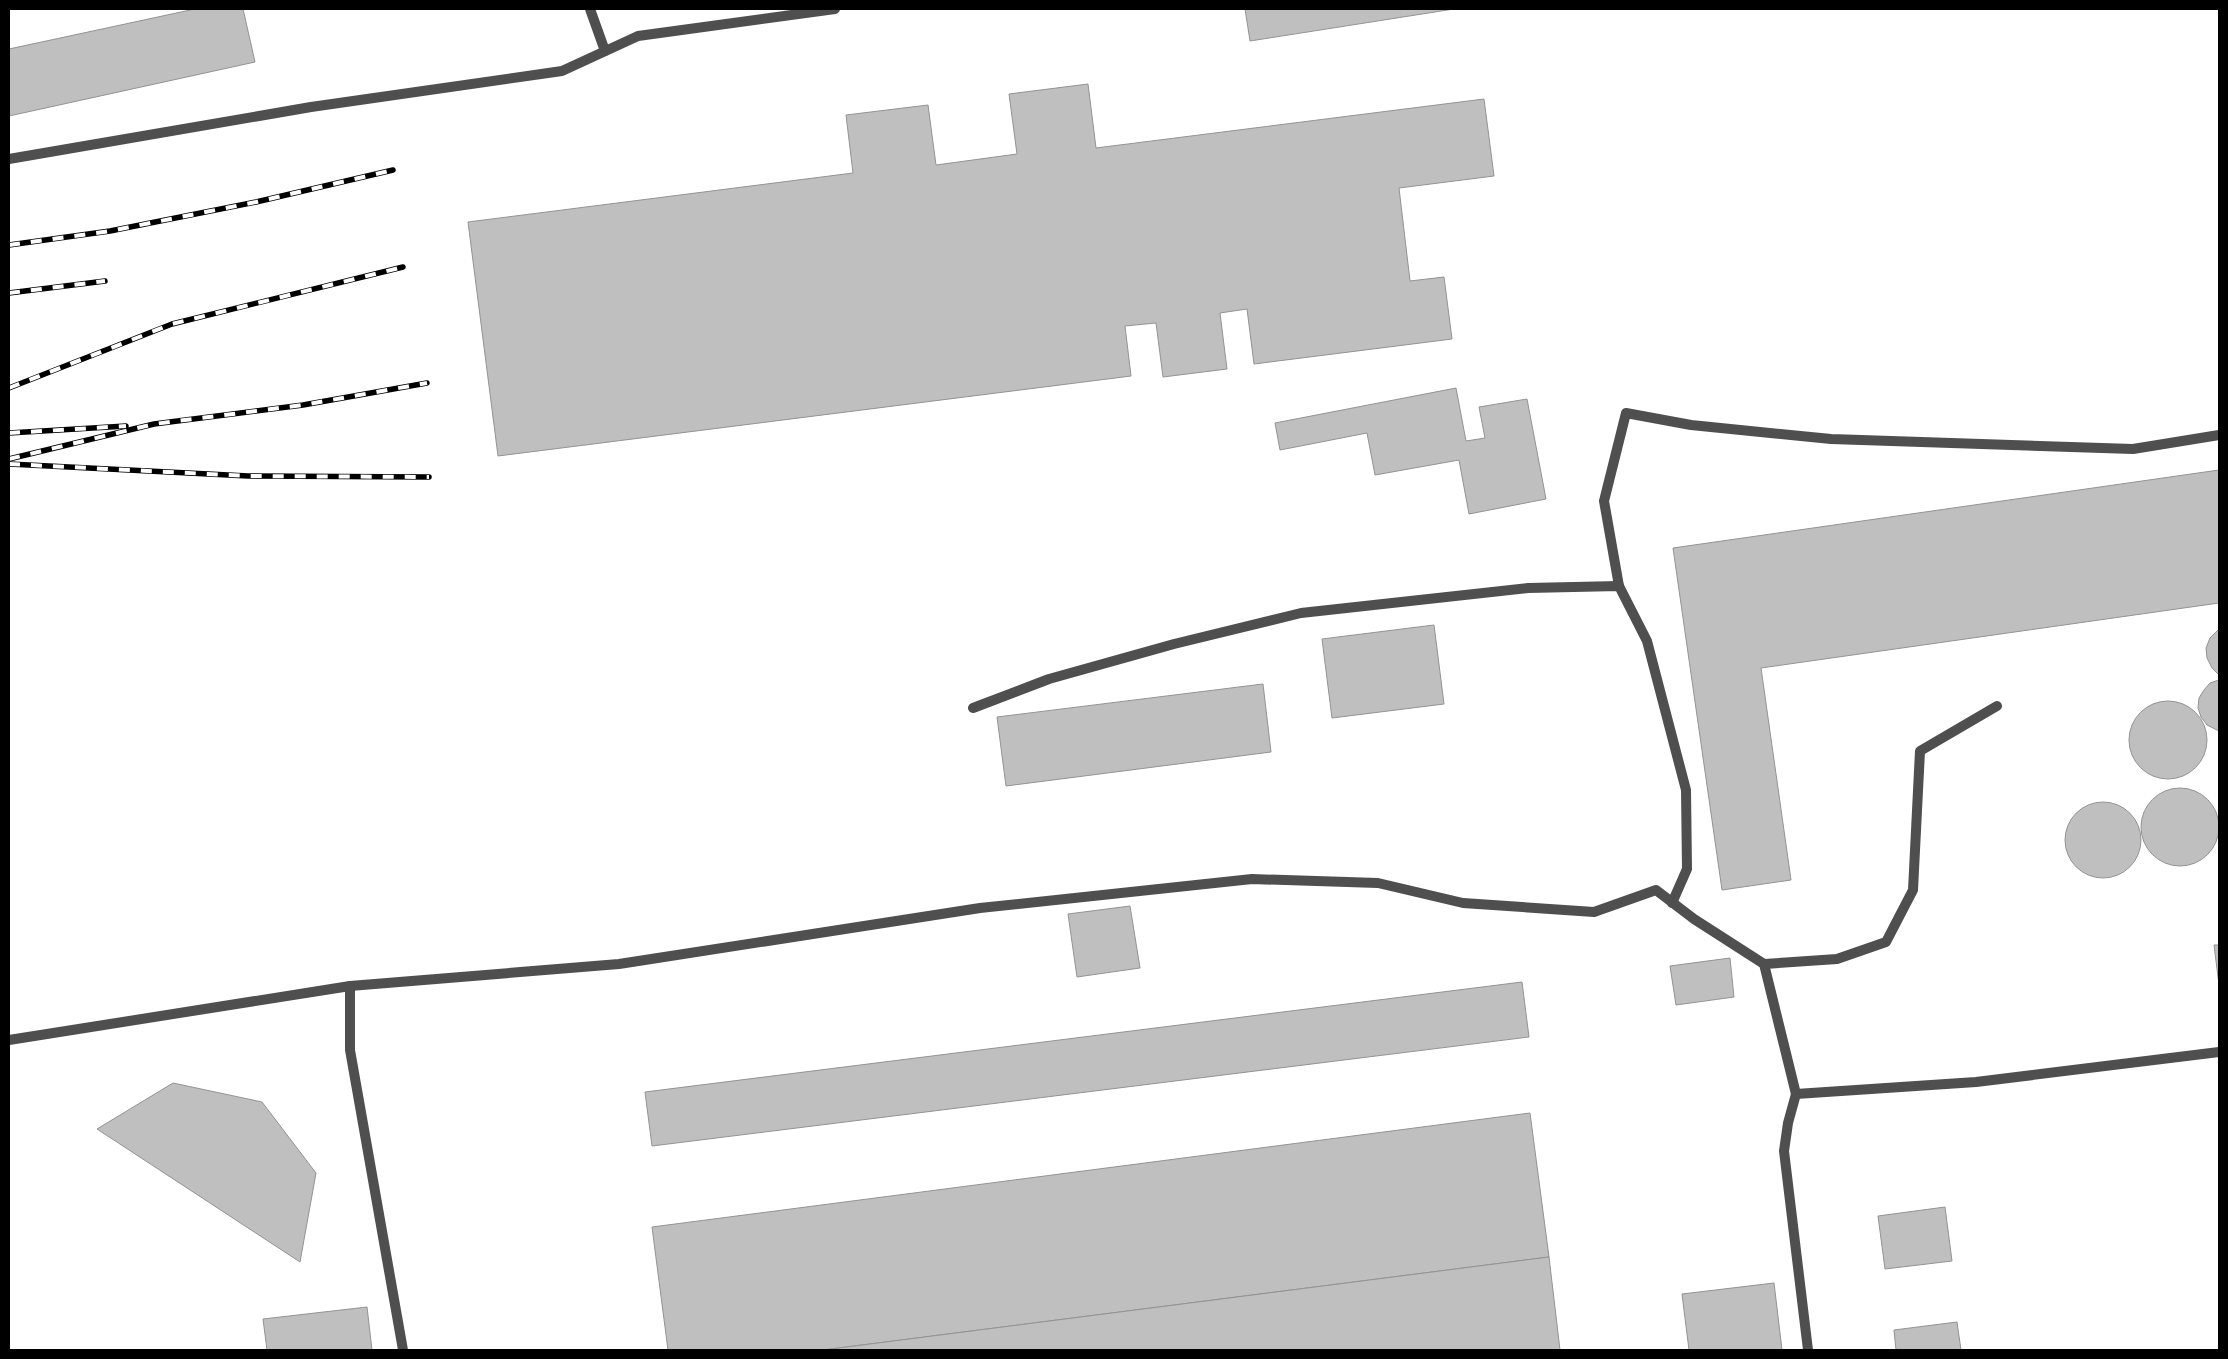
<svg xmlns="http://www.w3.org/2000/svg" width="2228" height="1359" viewBox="0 0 2228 1359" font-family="Arial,sans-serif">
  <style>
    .building { fill: #bfbfbf; stroke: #939393 }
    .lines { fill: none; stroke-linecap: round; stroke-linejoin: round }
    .service { stroke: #4f4f4f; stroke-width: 10 }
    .rail-casing { stroke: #000; stroke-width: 5.5 }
    .rail { stroke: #fff; stroke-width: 4; stroke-dasharray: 11; stroke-linecap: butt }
  </style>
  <rect width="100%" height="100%" fill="#fff"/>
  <g class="building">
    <path d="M195 9H243L255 62 9 116V49Z"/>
    <path d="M1245 9H1454L1250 41Z"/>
    <path d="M1088 84 1096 148 1484 99 1494 176 1399 188 1410 281 1444 277 1452 339 1254 364 1247 309 1220 313 1227 369 1163 377 1156 323 1125 326 1131 376 498 456 468 222 853 173 846 115 928 105 936 165 1017 154 1009 94Z"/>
    <path d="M1456 388 1466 441 1485 438 1479 407 1527 399 1546 499 1469 514 1459 460 1375 475 1367 433 1280 450 1275 423Z"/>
    <path d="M2219 470V603L1761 668 1791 880 1722 890 1673 548Z"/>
    <path d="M1434 625 1444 704 1332 718 1322 639Z"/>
    <path d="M2219 629V675L2212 668 2207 658 2206 648 2210 638Z"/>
    <path d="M2219 680V731L2207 725 2201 717 2198 708 2199 698 2204 690 2210 683Z"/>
    <path d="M1263 684 1271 752 1006 786 997 717Z"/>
    <circle cx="2168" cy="740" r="39"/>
    <circle cx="2180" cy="827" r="39"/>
    <circle cx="2103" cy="840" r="38"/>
    <path d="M1130 906 1140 968 1077 977 1068 914Z"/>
    <path d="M2214 945H2219V985Z"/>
    <path d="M1730 958 1734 997 1676 1005 1670 966Z"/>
    <path d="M1522 982 1529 1037 652 1146 645 1092Z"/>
    <path d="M173 1083 262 1102 316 1173 300 1262 97 1129Z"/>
    <path d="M1530 1113 1549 1257 823 1350H668L652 1227Z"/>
    <path d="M1945 1207 1952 1261 1885 1269 1878 1216Z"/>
    <path d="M1549 1257 1560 1350H823Z"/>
    <path d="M1774 1283 1782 1350H1689L1682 1294Z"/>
    <path d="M367 1307 372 1350H267L263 1319Z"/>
    <path d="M1957 1322 1961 1350H1896L1894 1330Z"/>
  </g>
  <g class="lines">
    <g class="service">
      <path d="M590 9 605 51"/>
      <path d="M9 159 311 107 562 71 638 36 835 9"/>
      <path d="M1619 586 1604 501 1626 413 1691 425 1831 439 2133 449 2219 435"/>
      <path d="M973 708 1049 679 1174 644 1301 613 1528 588 1619 586 1647 641 1686 790 1687 869 1672 903"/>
      <path d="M1764 964 1837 959 1886 942 1913 890 1920 751 1997 706"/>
      <path d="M350 986V1050L403 1350"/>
      <path d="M9 1040 350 986 619 964 980 908 1252 879 1378 883 1463 903 1594 912 1656 890 1694 919 1764 964 1796 1094 1976 1082 2219 1052"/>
      <path d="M1796 1094 1788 1123 1784 1151 1808 1350"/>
    </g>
    <defs>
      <g id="rail">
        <path d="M9 245 110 231 256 202 393 170"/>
        <path d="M9 293 105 281"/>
        <path d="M9 388 172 324 403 267"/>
        <path d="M9 433 126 426"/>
        <path d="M9 459 154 424 303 405 427 383"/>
        <path d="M9 464 248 476 429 477"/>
      </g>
    </defs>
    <use href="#rail" class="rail-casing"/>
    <use href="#rail" class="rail"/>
  </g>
  <rect width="2228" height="1359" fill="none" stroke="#000000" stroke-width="20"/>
</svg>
